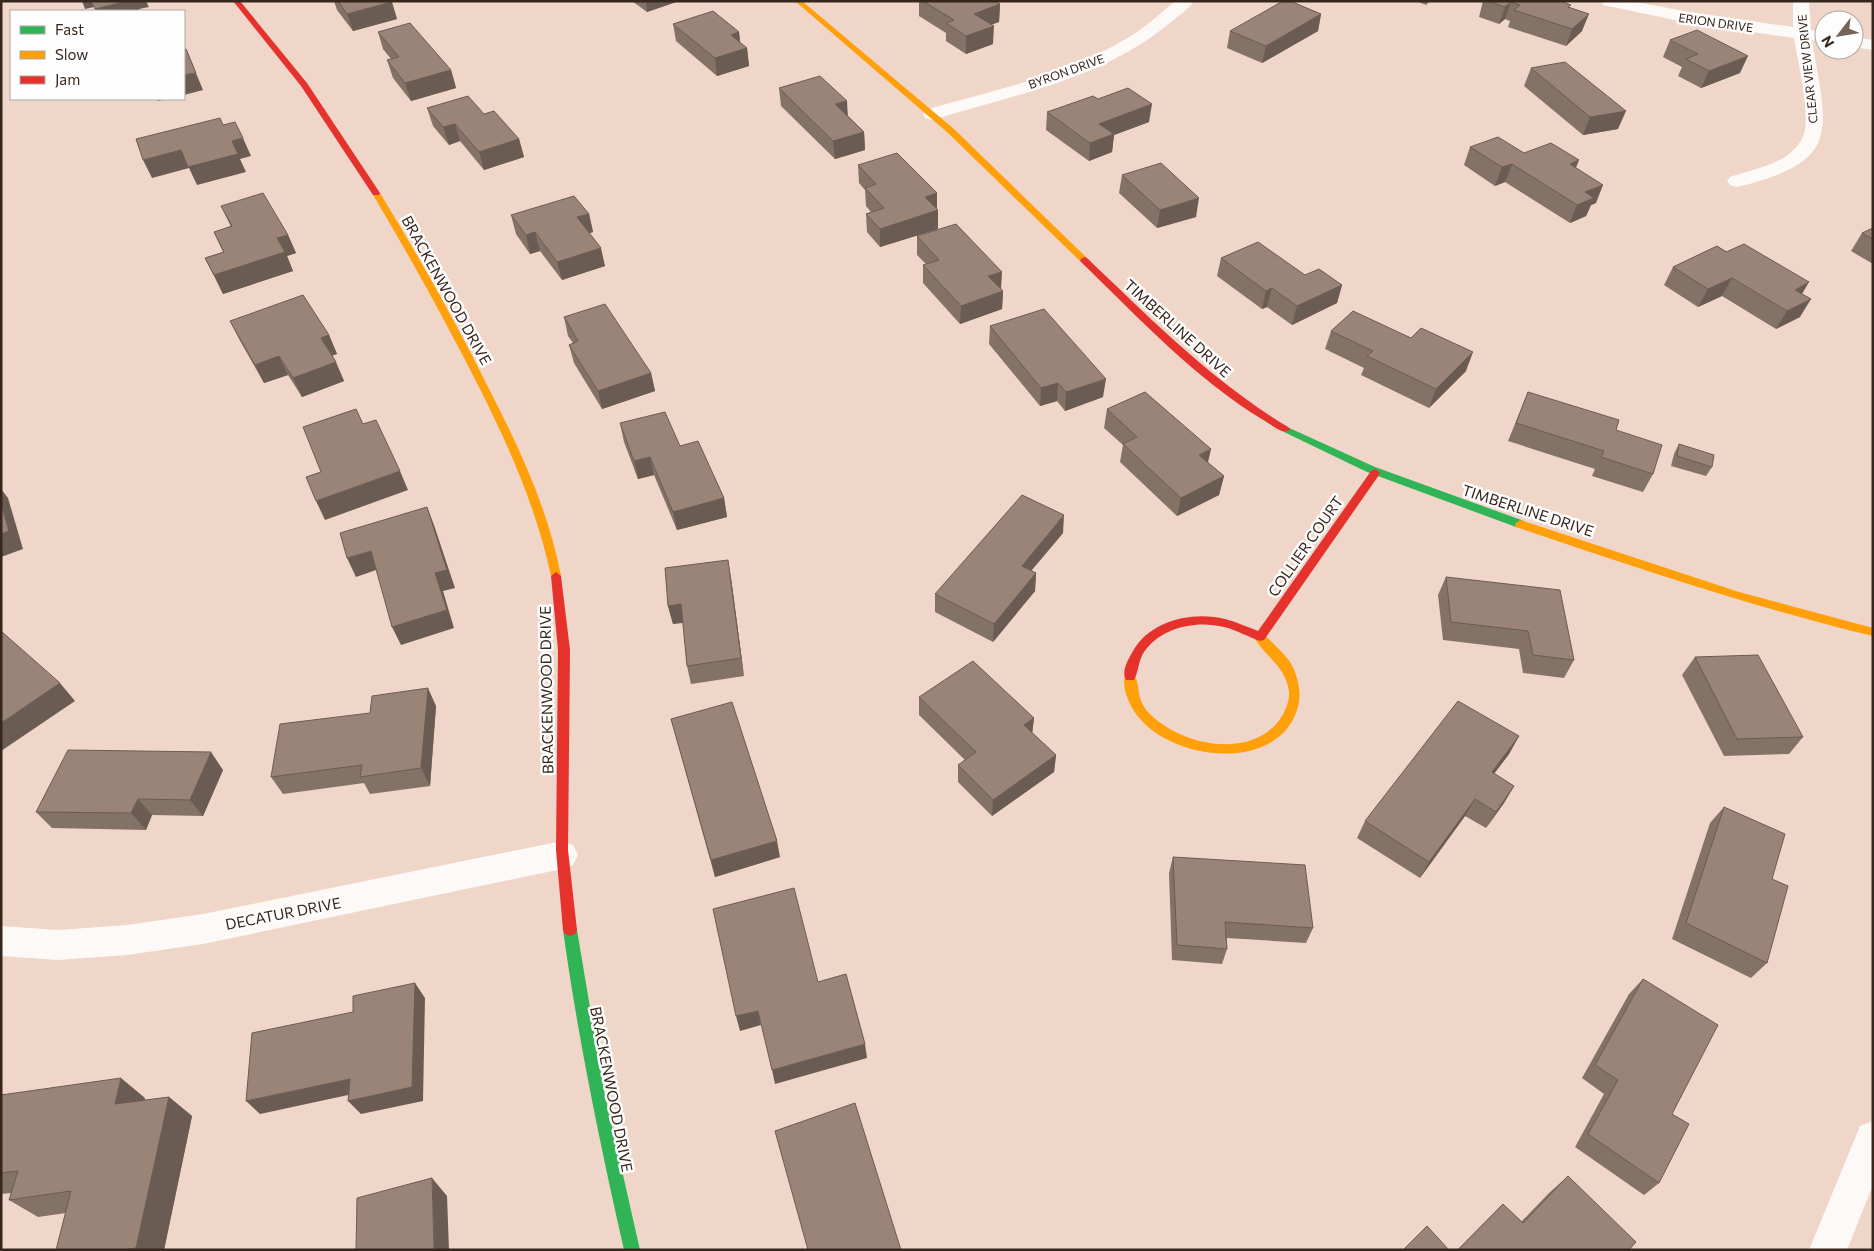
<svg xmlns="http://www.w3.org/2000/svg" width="1874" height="1251" viewBox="0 0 1874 1251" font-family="Commissioner,sans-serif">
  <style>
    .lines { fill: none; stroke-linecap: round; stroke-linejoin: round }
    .street { fill: #fdf9f7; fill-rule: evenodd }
    .fast { fill: #30b455; fill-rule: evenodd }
    .slow { fill: #ff9f0a; fill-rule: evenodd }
    .jam { fill: #e5322d; fill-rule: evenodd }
    .wall { fill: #847266 }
    .shaded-wall { fill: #6b5c53 }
    .building { fill: #998477; stroke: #6b5c53 }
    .labels { text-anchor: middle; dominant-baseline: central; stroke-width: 5; stroke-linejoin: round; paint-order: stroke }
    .far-street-label { font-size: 12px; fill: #37261c; stroke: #fdfdfd }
    .street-label { font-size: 15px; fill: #37261c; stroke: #fdfdfd }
  </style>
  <rect width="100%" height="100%" fill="#efd6c8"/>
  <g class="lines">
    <g class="street">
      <path d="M1175 1H1194C1189 9 1179 15 1171 22 1106 77 1019 94 939 118L932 120 925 118 923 114 925 110C992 91 1063 76 1124 40 1142 30 1159 15 1175 1Z"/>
      <path d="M1601 1H1631L1689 12 1793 27V1H1809L1811 30 1824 32V42L1812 40C1827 132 1843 161 1737 187L1730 185 1727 181 1730 177C1748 171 1769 167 1785 157 1794 151 1803 141 1805 130 1809 105 1798 63 1794 38L1689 23 1603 5Z"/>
      <path d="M1854 37 1873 40V50L1854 47Z"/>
      <path d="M562 841 573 845 578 855 573 865 562 869 203 944 127 955 58 960 1 956V926L58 930 127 925 203 914Z"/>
      <path d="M1873 1121V1185L1847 1250H1809L1860 1126Z"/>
    </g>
    <g class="fast">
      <path d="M1285 426 1375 467 1524 521 1525 524 1520 528 1516 527 1367 472 1282 431 1280 429 1282 427Z"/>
      <path d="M570 924 575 926 577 930 604 1091 640 1250H624C600 1144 578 1038 563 930L565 926Z"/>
    </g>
    <g class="slow">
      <path d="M795 1H802L954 129 1087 258V262H1081L948 133Z"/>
      <path d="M373 191 380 193C419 257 456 322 489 389 520 449 548 509 561 576L560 579H552L551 576C537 510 510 449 480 389 446 322 410 257 372 193Z"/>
      <path d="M1520 520 1739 592 1873 628V636C1752 607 1634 567 1516 527L1515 524Z"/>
      <path d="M1260 633 1264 634C1272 643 1283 652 1290 662 1297 673 1301 690 1299 702 1285 777 1161 763 1131 706 1127 698 1121 683 1126 674H1134C1142 689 1134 698 1151 715 1182 745 1247 759 1278 722 1284 714 1290 702 1289 691 1285 665 1265 657 1254 637L1256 634Z"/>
    </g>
    <g class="jam">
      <path d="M233 1H240L307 83 380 193 379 195H373L301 86Z"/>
      <path d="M1084 257 1087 258C1151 319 1212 381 1288 427L1290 429 1288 431C1280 433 1272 425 1265 421 1195 379 1139 318 1081 262L1080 260Z"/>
      <path d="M1375 469 1380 473 1379 475 1264 640 1260 641C1248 637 1237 630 1224 627 1197 620 1161 627 1144 652 1138 661 1139 671 1134 680H1126C1121 671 1128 660 1133 651 1150 621 1192 611 1225 619 1237 622 1247 627 1258 631L1371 471Z"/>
      <path d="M556 572 561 576 570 650 568 850 577 930 575 934 570 936 565 934 563 930 556 850 558 650 551 576Z"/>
    </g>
  </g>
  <g class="wall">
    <path d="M334 1H391L397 19 353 31 337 10Z"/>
    <path d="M632 1H679L647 12Z"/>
    <path d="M919 1H994L1000 4 999 22 991 24 993 44 966 54 946 41V33L919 16Z"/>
    <path d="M1416 1H1430L1426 5Z"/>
    <path d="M1483 1H1560L1570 8 1582 31 1566 46 1508 27 1510 21 1505 19 1499 24 1479 17Z"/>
    <path d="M1321 14 1318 31 1262 63 1227 48 1230 31Z"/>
    <path d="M673 24 739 32 740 43 747 48 749 66 717 76 676 41Z"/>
    <path d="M378 32 451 70 456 88 411 101 393 78 387 60 391 59 383 49Z"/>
    <path d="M1670 40 1740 73 1701 88 1678 76 1682 67 1663 57Z"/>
    <path d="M1531 68 1618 129 1583 135 1524 86Z"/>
    <path d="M779 88 848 116 864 132 865 150 835 159 781 106Z"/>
    <path d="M1098 99 1149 122 1114 135 1112 152 1089 161 1046 130 1047 112Z"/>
    <path d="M427 108 484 114 519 139 524 157 484 170 460 141 449 145 433 126Z"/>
    <path d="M1470 147 1524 153 1576 168 1596 203 1591 205 1586 216 1570 223 1505 182 1495 186 1464 165Z"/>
    <path d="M858 165 937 209 938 210V229L880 247 867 232 866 214 871 212 866 206 865 190 859 183Z"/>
    <path d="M1122 175 1196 217 1157 228 1119 193Z"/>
    <path d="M221 206 288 235 296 253 287 256 293 271 223 294 205 258 223 252 214 232 231 227Z"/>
    <path d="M589 214 593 232 589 233 605 266 562 280 540 251 530 254 516 234 511 215Z"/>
    <path d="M1873 228V264L1851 251 1862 233Z"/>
    <path d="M917 236 1001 289 1003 291 1002 309 960 324 923 283V265L926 264 917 255Z"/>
    <path d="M1717 246 1802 294 1800 317 1776 329 1722 296 1698 307 1664 285 1673 267Z"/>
    <path d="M1221 258 1305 275 1342 285 1337 303 1292 325 1267 307 1262 309 1217 276Z"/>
    <path d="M564 317 651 373 655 391 602 409 574 363 569 345 573 343 568 336Z"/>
    <path d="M230 321 329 335 337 354 332 355 344 381 302 397 288 375 264 383 239 339Z"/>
    <path d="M990 326 1103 397 1065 411 1057 401 1040 406 989 344Z"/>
    <path d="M1331 331 1466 371 1429 408 1361 375 1364 368 1325 349Z"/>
    <path d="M1528 392 1616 430 1653 474 1643 492 1592 476 1595 469 1508 441Z"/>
    <path d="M1107 409 1208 463 1224 476 1219 495 1177 516 1120 462 1123 445 1104 428Z"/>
    <path d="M620 423 680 446 724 498 727 517 677 530 654 475 638 479 624 442Z"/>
    <path d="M1679 444 1712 467 1706 476 1671 466 1674 454Z"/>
    <path d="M1063 533 1031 571 1036 573 1035 591 993 642 935 612V594Z"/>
    <path d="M1446 577 1574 660 1564 678 1523 673 1519 649 1443 640 1438 595Z"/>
    <path d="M731 578 744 676 691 684 687 666 683 623 673 624 668 606Z"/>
    <path d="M1695 657 1803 737 1789 754 1724 756 1682 675Z"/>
    <path d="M919 697 1034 718 1032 733 1056 755 1054 772 992 816 958 782V765L965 760 919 715Z"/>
    <path d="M436 706 430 786 370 794 364 783 283 794 271 777Z"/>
    <path d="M671 719 780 857 715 877Z"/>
    <path d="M1519 736 1509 754 1494 774 1514 786 1504 803 1486 828 1465 816 1420 878 1357 838 1365 821Z"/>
    <path d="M223 770 203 816 152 815 146 830 52 828 36 812Z"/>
    <path d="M1724 807 1772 879 1767 963 1751 978 1672 939 1710 823Z"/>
    <path d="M1173 857 1313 928 1306 943 1227 938V949L1222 964 1172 960 1169 873Z"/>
    <path d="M1643 979 1672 1114 1659 1183 1644 1195 1575 1147 1604 1094 1582 1078 1629 994Z"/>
    <path d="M1 1095 145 1098 144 1100 169 1097 192 1116 164 1250H56L66 1213 38 1217 9 1200 11 1193 1 1194Z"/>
    <path d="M1568 1176 1629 1250H1457L1503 1204 1521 1222 1549 1193Z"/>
  </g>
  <g class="shaded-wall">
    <path d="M82 1H91L94 7 85 9Z"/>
    <path d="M127 1H146L149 7 139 9 140 11H96L95 9Z"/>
    <path d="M646 1H679L647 12Z"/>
    <path d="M392 2 397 19 353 31 347 14Z"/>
    <path d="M1511 2 1505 19 1499 24 1505 7Z"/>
    <path d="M1000 4 999 22 974 31V14Z"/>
    <path d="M1321 14 1318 31 1262 63 1266 46Z"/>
    <path d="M1589 14 1582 31 1566 46 1572 29Z"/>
    <path d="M994 26 993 44 966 54V36Z"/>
    <path d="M739 32 741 50 731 35Z"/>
    <path d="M747 48 749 66 717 76 715 58Z"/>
    <path d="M186 49 203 90 184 95V75Z"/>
    <path d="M1748 56 1740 73 1701 88 1709 71Z"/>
    <path d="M451 70 456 88 411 101 405 83Z"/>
    <path d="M157 99H166L158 101Z"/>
    <path d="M847 101 848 119 835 104Z"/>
    <path d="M1152 104 1149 122 1114 135 1112 152 1089 161 1090 143 1099 124Z"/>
    <path d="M1626 111 1618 129 1583 135 1590 117Z"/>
    <path d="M455 124 460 141 449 145 443 127Z"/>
    <path d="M864 132 865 150 835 159 833 141Z"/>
    <path d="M243 138 251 156 240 159 246 172 197 185 189 168 152 178 143 160 181 150Z"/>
    <path d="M519 139 524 157 484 170 479 152Z"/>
    <path d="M1579 160 1572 178 1570 164Z"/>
    <path d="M1512 164 1505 182 1495 186 1502 167Z"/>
    <path d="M1603 185 1596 203 1591 205 1586 216 1570 223 1577 205 1585 192Z"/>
    <path d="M937 193V211L938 210V229L880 247V229L925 197Z"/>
    <path d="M1199 198 1196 217 1157 228 1160 210Z"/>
    <path d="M589 214 593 232 581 236 577 217Z"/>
    <path d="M535 232 540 251 530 254 526 235Z"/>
    <path d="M288 235 296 253 287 256 293 271 223 294 214 275 277 238Z"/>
    <path d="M601 248 605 266 562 280 557 262Z"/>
    <path d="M1002 272 1001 290 988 276Z"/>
    <path d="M1732 278 1722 296 1698 307 1708 289Z"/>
    <path d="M1809 282 1798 301 1795 290Z"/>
    <path d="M1342 285 1337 303 1292 325 1297 306Z"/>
    <path d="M1272 288 1267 307 1262 309 1266 291Z"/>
    <path d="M1003 291 1002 309 960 324 961 306Z"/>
    <path d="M1811 299 1800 317 1776 329 1787 311Z"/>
    <path d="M329 335 337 354 329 357 321 338Z"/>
    <path d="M1473 352 1466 371 1429 408 1436 389Z"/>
    <path d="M279 356 288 375 264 383 255 365Z"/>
    <path d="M336 362 344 381 302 397 293 378Z"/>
    <path d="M651 373 655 391 602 409 598 391Z"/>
    <path d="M1106 379 1103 397 1065 411 1066 392Z"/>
    <path d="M1058 383 1057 401 1040 406 1041 388Z"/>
    <path d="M1211 449 1207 467 1199 455Z"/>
    <path d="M650 457 654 475 638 479 634 461Z"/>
    <path d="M400 471 408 490 325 520 316 501Z"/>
    <path d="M1224 476 1219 495 1177 516 1181 498Z"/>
    <path d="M1 489 8 498 23 549 1 557Z"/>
    <path d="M724 498 727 517 677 530 673 512Z"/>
    <path d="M427 507 434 525 455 588 443 591 454 628 401 645 392 627 435 573Z"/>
    <path d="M1064 515 1063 533 1020 584 1022 566Z"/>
    <path d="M371 551 379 569 356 577 347 558Z"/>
    <path d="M728 560 731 578 744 676 741 658Z"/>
    <path d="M1036 573 1035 591 993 642 994 624Z"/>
    <path d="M681 604 685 622 673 624 668 606Z"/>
    <path d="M60 683 75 701 1 751V723Z"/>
    <path d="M428 688 436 706 430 786 421 768Z"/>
    <path d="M1034 718 1032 735 1024 725Z"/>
    <path d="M1519 736 1509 754 1482 789 1492 772Z"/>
    <path d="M211 752 223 770 203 816 190 800Z"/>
    <path d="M1056 755 1054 772 992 816 993 800Z"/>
    <path d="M1514 786 1504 803 1486 828 1496 812Z"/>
    <path d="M138 799 152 815 146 830 131 813Z"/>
    <path d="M1475 799 1465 816 1420 878 1429 862Z"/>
    <path d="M777 841 780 857 715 877 711 860Z"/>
    <path d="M415 983 425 998 423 1101 361 1114 348 1101Z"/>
    <path d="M758 1011 761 1025 740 1031 736 1016Z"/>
    <path d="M865 1044 867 1058 775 1084 772 1070Z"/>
    <path d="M121 1078 145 1098 139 1123 115 1104Z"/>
    <path d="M350 1079 362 1092 260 1114 246 1101Z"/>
    <path d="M169 1097 192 1116 164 1250H139L136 1248Z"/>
    <path d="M432 1178 447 1196 449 1250H434Z"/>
  </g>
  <g class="building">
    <path d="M91 1H127L95 9Z"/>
    <path d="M338 1H391L392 2 347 14Z"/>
    <path d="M923 1H994L1000 4 974 14 994 26 966 36 946 23 954 20Z"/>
    <path d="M1283 1H1290L1321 14 1266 46 1230 31Z"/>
    <path d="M1488 1H1560L1571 5 1568 7 1589 14 1572 29 1514 10 1520 5 1511 2 1505 7Z"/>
    <path d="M713 11 739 32 731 35 747 48 715 58 673 24Z"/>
    <path d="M410 23 451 70 405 83 387 60 399 57 378 32Z"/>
    <path d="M1697 30 1748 56 1709 71 1686 59 1698 54 1670 40Z"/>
    <path d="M184 49H186L196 73 184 75Z"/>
    <path d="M1565 62 1626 111 1590 117 1531 68Z"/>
    <path d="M820 76 847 101 835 104 864 132 833 141 779 88Z"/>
    <path d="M1128 88 1152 104 1099 124 1114 134 1090 143 1047 112 1093 96 1098 99Z"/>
    <path d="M468 96 484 114 494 111 519 139 479 152 455 124 443 127 427 108Z"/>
    <path d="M220 118 223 125 235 122 243 138 232 141 238 154 188 167 181 150 143 160 136 139Z"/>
    <path d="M1498 137 1524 153 1551 143 1579 160 1570 164 1603 185 1585 192 1594 198 1577 205 1512 164 1502 167 1470 147Z"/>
    <path d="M897 153 937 193 925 197 938 210 880 229 866 214 884 208 865 188 876 184 858 165Z"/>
    <path d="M1161 163 1199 198 1160 210 1122 175Z"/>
    <path d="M263 193 288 235 277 238 285 252 214 275 205 258 224 252 214 232 232 226 221 206Z"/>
    <path d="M574 196 589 214 577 217 601 248 557 262 535 232 526 235 511 215Z"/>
    <path d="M956 224 1002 272 988 276 1003 291 961 306 923 265 939 260 917 236Z"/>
    <path d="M1873 228V239L1862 233Z"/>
    <path d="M1258 242 1305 275 1319 269 1342 285 1297 306 1272 288 1266 291 1221 258Z"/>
    <path d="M1744 244 1809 282 1795 290 1811 299 1787 311 1732 278 1708 289 1673 267 1717 246 1726 252Z"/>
    <path d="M303 295 329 335 321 338 336 362 293 378 279 356 255 365 230 321Z"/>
    <path d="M605 304 651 373 598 391 569 345 578 341 564 317Z"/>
    <path d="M1044 309 1106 379 1066 392 1058 383 1041 388 990 326Z"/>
    <path d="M1353 311 1411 338 1421 328 1473 352 1436 389 1367 356 1373 351 1331 331Z"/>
    <path d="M1145 392 1211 449 1199 455 1224 476 1181 498 1123 444 1137 437 1107 409Z"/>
    <path d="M1528 392 1619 420 1616 430 1662 445 1653 474 1601 457 1604 451 1516 423Z"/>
    <path d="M356 409 363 424 376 420 400 471 316 501 306 477 321 472 303 427Z"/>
    <path d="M665 412 680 446 698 441 724 498 673 512 650 457 634 461 620 423Z"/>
    <path d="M1679 444 1714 455 1712 467 1677 456Z"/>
    <path d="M1022 495 1064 515 1022 566 1036 573 994 624 935 594Z"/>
    <path d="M1 503 9 531 1 534Z"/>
    <path d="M427 507 447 570 435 573 447 610 392 627 371 551 347 558 340 533Z"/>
    <path d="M728 560 741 658 687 666 681 604 668 606 665 568Z"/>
    <path d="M1446 577 1560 590 1574 660 1533 655 1528 631 1451 622Z"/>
    <path d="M1 631 60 683 1 723Z"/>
    <path d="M1758 655 1803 737 1737 739 1695 657Z"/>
    <path d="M973 661 1034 718 1024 725 1056 755 993 800 958 765 976 752 919 697Z"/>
    <path d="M428 688 421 768 360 777 362 765 271 777 280 724 370 713 372 696Z"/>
    <path d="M1458 701 1519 736 1492 772 1514 786 1496 812 1475 799 1429 862 1365 821Z"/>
    <path d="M732 702 777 841 711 860 671 719Z"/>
    <path d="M68 750 211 752 190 800 138 799 131 813 36 812Z"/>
    <path d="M1724 807 1785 834 1772 879 1788 886 1767 963 1686 923Z"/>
    <path d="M1173 857 1305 865 1313 928 1225 922 1227 949 1177 945Z"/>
    <path d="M794 888 818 982 846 974 865 1044 772 1070 758 1011 736 1016 713 909Z"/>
    <path d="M1643 979 1718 1025 1672 1114 1689 1124 1659 1183 1588 1134 1618 1080 1595 1065Z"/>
    <path d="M415 983 412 1087 348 1101 350 1079 246 1101 252 1033 353 1012V996Z"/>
    <path d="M121 1078 115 1104 169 1097 136 1248 124 1250H56L71 1191 9 1200 18 1171 1 1173V1095Z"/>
    <path d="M855 1103 901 1250H808L775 1131Z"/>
    <path d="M1568 1176 1636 1242 1629 1250H1458L1503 1204 1523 1223Z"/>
    <path d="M432 1178 434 1250H356L357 1198Z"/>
    <path d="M1427 1226 1449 1250H1403Z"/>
  </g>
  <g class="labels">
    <g class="far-street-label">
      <text transform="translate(1716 22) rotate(8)">ERION DRIVE</text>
      <text transform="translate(1807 69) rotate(-96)">CLEAR VIEW DRIVE</text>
      <text transform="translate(1066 71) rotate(-20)">BYRON DRIVE</text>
    </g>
    <g class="street-label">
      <text transform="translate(447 290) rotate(61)">BRACKENWOOD DRIVE</text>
      <text transform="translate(1178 328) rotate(42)">TIMBERLINE DRIVE</text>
      <text transform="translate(1528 510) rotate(18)">TIMBERLINE DRIVE</text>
      <text transform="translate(1305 546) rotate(-55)">COLLIER COURT</text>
      <text transform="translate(546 690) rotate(-91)">BRACKENWOOD DRIVE</text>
      <text transform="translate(283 913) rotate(-11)">DECATUR DRIVE</text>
      <text transform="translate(612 1089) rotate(79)">BRACKENWOOD DRIVE</text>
    </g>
  </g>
  <rect width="1874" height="1251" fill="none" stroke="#37261c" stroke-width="5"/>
  <rect x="10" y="10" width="175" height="90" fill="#fdfdfd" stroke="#aea7a3"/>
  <rect x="20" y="26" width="25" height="8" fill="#30b455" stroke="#aea7a3"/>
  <text x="55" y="35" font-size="15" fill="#37261c">Fast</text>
  <rect x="20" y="51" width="25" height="8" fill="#ff9f0a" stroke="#aea7a3"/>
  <text x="55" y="60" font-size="15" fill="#37261c">Slow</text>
  <rect x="20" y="76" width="25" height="8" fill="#e5322d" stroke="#aea7a3"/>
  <text x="55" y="85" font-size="15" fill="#37261c">Jam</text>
  <g transform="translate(1839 35) rotate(239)"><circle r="24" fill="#fdfdfd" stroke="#aea7a3"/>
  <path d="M0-4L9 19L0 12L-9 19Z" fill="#776458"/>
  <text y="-8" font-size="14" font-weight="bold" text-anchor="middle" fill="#37261c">N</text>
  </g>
</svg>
